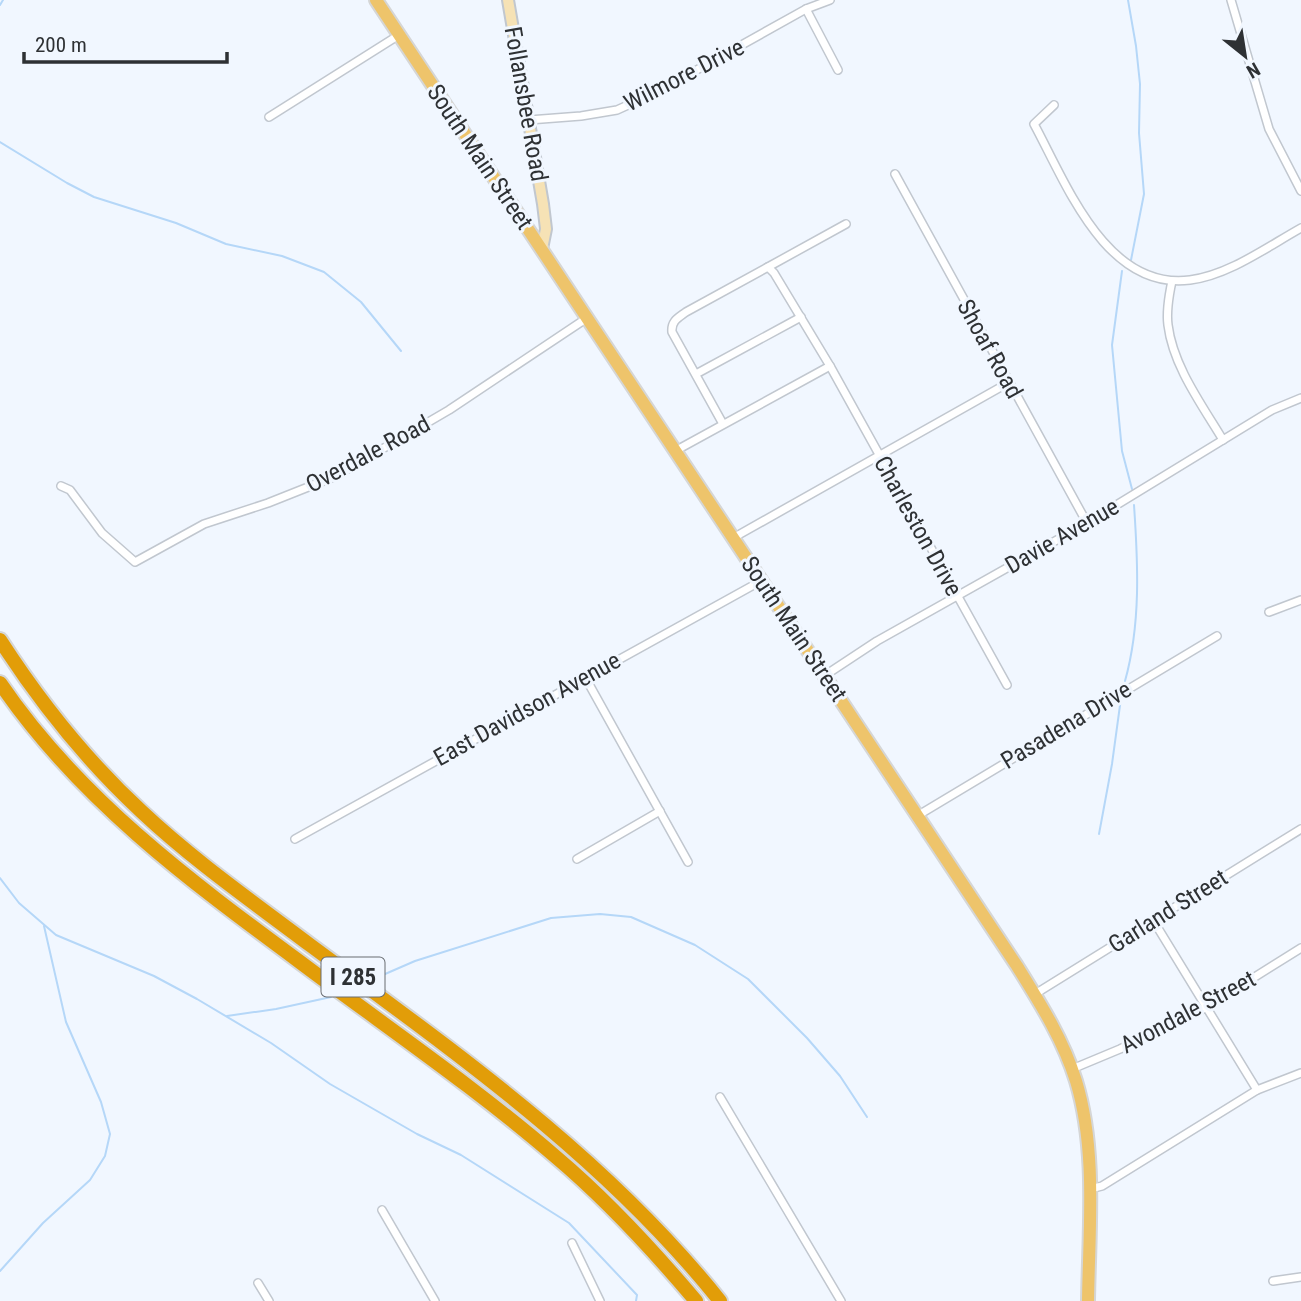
<svg xmlns="http://www.w3.org/2000/svg" width="1301" height="1301" viewBox="0 0 1301 1301" font-family="'Roboto Condensed',sans-serif">
  <style>
    .lines { fill: none; stroke-linecap: round; stroke-linejoin: round }
    .stream { stroke: #b5d7f8; stroke-width: 2 }
    .street-casing { stroke: #c1c7cf; stroke-width: 10 }
    .secondary-casing { stroke: #c1c7cf; stroke-width: 14 }
    .primary-casing { stroke: #d5d6d6; stroke-width: 16 }
    .highway-casing { stroke: #d5d6d6; stroke-width: 18 }
    .street { stroke: #fff; stroke-width: 7 }
    .secondary { stroke: #f6e2b5; stroke-width: 10 }
    .primary { stroke: #eec46b; stroke-width: 12 }
    .highway { stroke: #e29d08; stroke-width: 14 }
    .labels { text-anchor: middle; dominant-baseline: central; stroke-width: 6; stroke-linejoin: round; paint-order: stroke }
    .shield { fill: #f1f7ff; stroke: #686c71; stroke-width: 2 }
    .shield-label { font-size: 23px; font-weight: bold; fill: #2e3134 }
    .street-label { font-size: 24px; fill: #2e3134; stroke: #f1f7ff }
  </style>
  <rect width="100%" height="100%" fill="#f1f7ff"/>
  <g class="lines">
    <g class="stream">
      <path d="M1128 0 1136 46 1140 84 1139 133 1144 194 1131 260"/>
      <path d="M0 5 3 0"/>
      <path d="M0 142 67 183 94 197 176 223 226 244 282 256 324 272 361 302 401 351"/>
      <path d="M1122 271 1112 345 1122 451 1132 489"/>
      <path d="M1125 681C1141 624 1138 563 1134 505"/>
      <path d="M1099 834 1112 764 1121 698"/>
      <path d="M0 878 19 903 56 935 154 976 197 999 271 1043 330 1084 417 1134 461 1155 569 1223 637 1295 636 1301"/>
      <path d="M369 981 415 961 551 918 600 914 631 917 695 945 748 979 807 1038 840 1076 867 1117"/>
      <path d="M227 1016 276 1009 331 997"/>
      <path d="M0 1271 43 1223 90 1180 105 1156 110 1134 101 1102 66 1022 44 926"/>
    </g>
    <defs>
      <g id="street">
        <path d="M1231 0 1269 129 1301 191"/>
        <path d="M806 9 838 70"/>
        <path d="M1054 105 1034 124C1066 183 1106 291 1190 280 1229 275 1267 247 1301 228"/>
        <path d="M269 117 399 35"/>
        <path d="M529 120 581 116 617 110 659 91 806 9 830 0"/>
        <path d="M895 174 1087 523"/>
        <path d="M768 267 846 224"/>
        <path d="M1172 281C1169 295 1166 310 1168 325 1173 366 1202 405 1223 440"/>
        <path d="M696 374 801 317"/>
        <path d="M723 424 672 332C671 321 678 318 686 312L768 267 774 273 830 366 1007 685"/>
        <path d="M675 451 830 366"/>
        <path d="M61 486 70 490 102 533 135 562 204 524 268 503 336 476 449 410 587 318"/>
        <path d="M733 538 1008 383"/>
        <path d="M1269 612 1301 600"/>
        <path d="M824 676 877 641 1087 523 1272 410 1301 398"/>
        <path d="M585 677 688 862"/>
        <path d="M917 816 1217 636"/>
        <path d="M295 839 761 581"/>
        <path d="M577 859 660 811"/>
        <path d="M1153 920 1257 1090"/>
        <path d="M1035 994 1301 829"/>
        <path d="M1072 1069 1120 1049 1207 1007 1301 948"/>
        <path d="M720 1097 841 1301"/>
        <path d="M1090 1189 1102 1186 1257 1090 1301 1073"/>
        <path d="M382 1210 435 1301"/>
        <path d="M572 1243 600 1301"/>
        <path d="M1273 1281 1301 1277"/>
        <path d="M258 1283 269 1301"/>
      </g>
      <path id="secondary" d="M508 0 543 204 546 229 542 249"/>
      <path id="primary" d="M376 0 1017 966C1040 1003 1063 1039 1076 1081 1097 1150 1089 1229 1088 1301"/>
      <g id="highway">
        <path d="M0 640C40 702 86 760 141 811 193 860 253 902 310 945 456 1053 606 1158 720 1301"/>
        <path d="M0 683C78 798 189 880 300 962 385 1026 475 1087 556 1157 607 1200 653 1250 696 1301"/>
      </g>
    </defs>
    <use href="#street" class="street-casing"/>
    <use href="#secondary" class="secondary-casing"/>
    <use href="#primary" class="primary-casing"/>
    <use href="#highway" class="highway-casing"/>
    <use href="#street" class="street"/>
    <use href="#secondary" class="secondary"/>
    <use href="#primary" class="primary"/>
    <use href="#highway" class="highway"/>
  </g>
  <g class="labels">
    <rect class="shield" x="321.5" y="957.5" width="63" height="39" rx="5"/>
    <g class="shield-label">
      <text x="353" y="977">I 285</text>
    </g>
    <g class="street-label">
      <text transform="translate(684 75) rotate(-27)">Wilmore Drive</text>
      <text transform="translate(526 104) rotate(80)">Follansbee Road</text>
      <text transform="translate(480 157) rotate(56)">South Main Street</text>
      <text transform="translate(990 349) rotate(61)">Shoaf Road</text>
      <text transform="translate(368 454) rotate(-28)">Overdale Road</text>
      <text transform="translate(918 526) rotate(61)">Charleston Drive</text>
      <text transform="translate(1062 536) rotate(-30)">Davie Avenue</text>
      <text transform="translate(794 629) rotate(56)">South Main Street</text>
      <text transform="translate(527 709) rotate(-29)">East Davidson Avenue</text>
      <text transform="translate(1066 725) rotate(-31)">Pasadena Drive</text>
      <text transform="translate(1168 911) rotate(-32)">Garland Street</text>
      <text transform="translate(1188 1012) rotate(-28)">Avondale Street</text>
    </g>
  </g>
  <g transform="translate(1245 56) rotate(150)" stroke="#f1f7ff" stroke-width="5" paint-order="stroke">
  <path d="M0-5L12 26L0 18L-12 26Z" fill="#2e3134"/>
  <text y="-10" font-size="19" font-weight="bold" text-anchor="middle" fill="#2e3134">N</text>
  </g>
  <path d="M24 52v10h203v-10" fill="none" stroke="#2e3134" stroke-width="3.5"/>
  <text x="35" y="52" font-size="21" fill="#2e3134" stroke="#f1f7ff" stroke-width="5" paint-order="stroke">200 m</text>
</svg>
